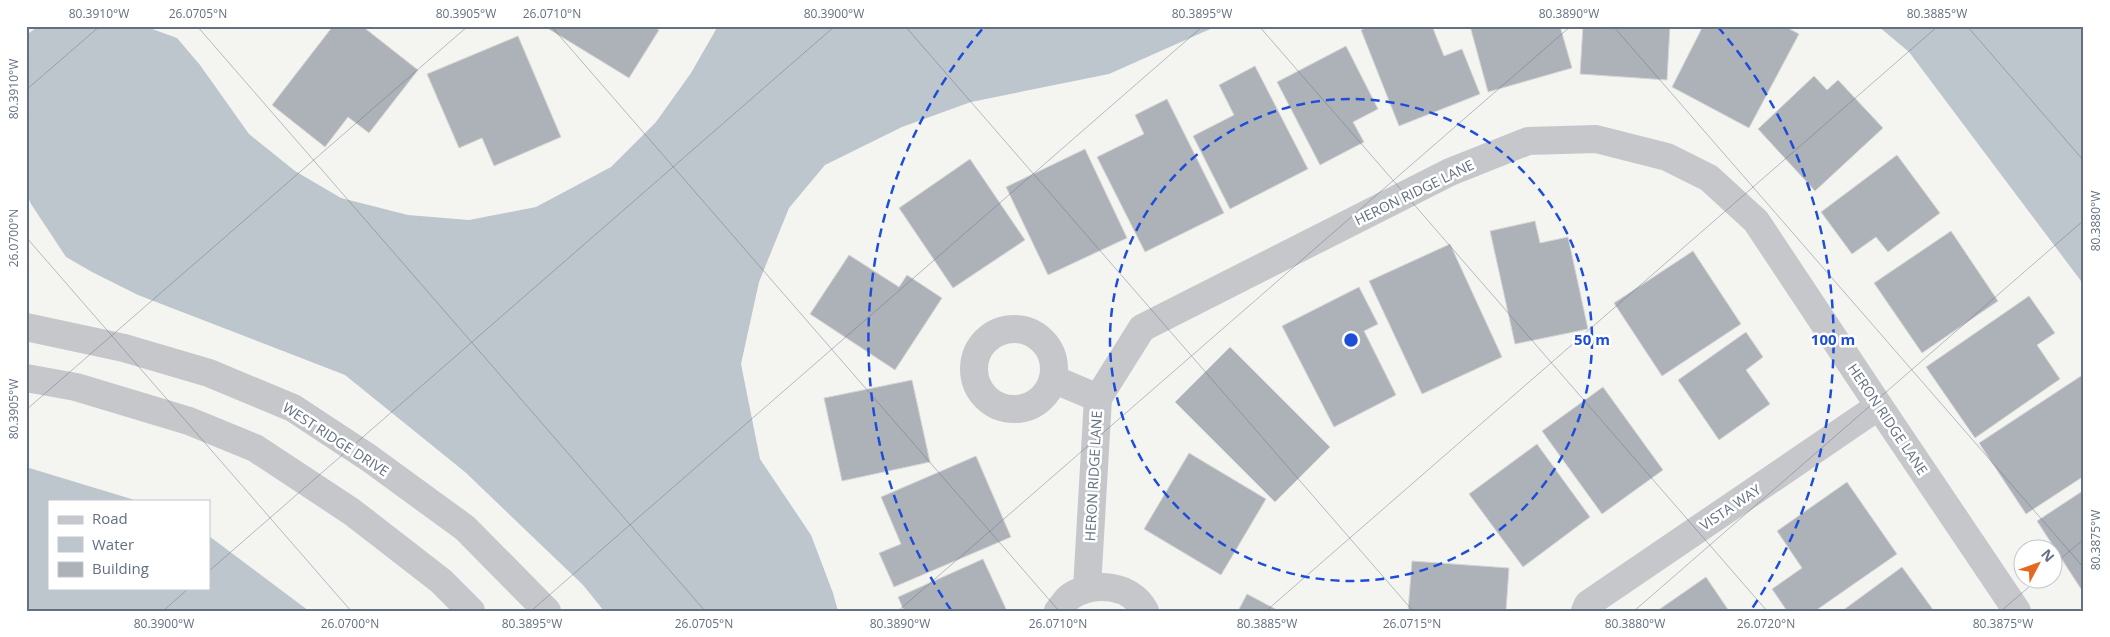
<svg xmlns="http://www.w3.org/2000/svg" width="2110" height="637" viewBox="0 0 2110 637" font-family="'Open Sans',sans-serif">
  <style>
    .water { fill: #bdc6cd }
    .building { fill: #adb2b9; stroke: #d6d6d4 }
    .lines { fill: none; stroke-linecap: round; stroke-linejoin: round }
    .minor { stroke: #c5c7cb; stroke-width: 28 }
    .ticks { fill: none; stroke: #637082; stroke-width: 1; stroke-opacity: 0.45 }
    .ring { fill: none; stroke: #1d4ed8; stroke-width: 2.5; stroke-dasharray: 9 6 }
    .labels { text-anchor: middle; dominant-baseline: central; stroke-width: 5; stroke-linejoin: round; paint-order: stroke }
    .street-label { font-size: 14px; fill: #637082; stroke: #fff }
    .centre { fill: #1d4ed8; stroke: #fff; stroke-width: 2.5 }
    .ring-label { font-size: 15px; text-anchor: middle; font-weight: bold; fill: #1d4ed8; stroke: #fff; stroke-width: 5; stroke-linejoin: round; paint-order: stroke }
    .neatline { fill: none; stroke: #637082; stroke-width: 2 }
    .ticks-label { font-size: 12px; text-anchor: middle; fill: #637082 }
  </style>
  <rect width="100%" height="100%" fill="#f4f5f1"/>
  <g class="water">
    <path d="M39 26H144L177 38 200 65 249 134 295 171 341 198 408 215 469 220 536 207 611 167 656 122 691 73 718 26H1217L1109 74 971 102 902 127 825 165 789 208 759 282 741 364 760 459 811 535 833 593 838 611H604L583 585 465 472 345 375 138 295 92 272 66 257 31 204 26 192V35Z"/>
    <path d="M1878 26H2084V285L1909 52Z"/>
    <path d="M26 467 138 501H49V588H209V536L309 611H26Z"/>
  </g>
  <g class="building">
    <path d="M333 26H362L418 70 369 133 348 117 325 147 272 105Z"/>
    <path d="M544 26H653L659 30 629 78Z"/>
    <path d="M1370 26H1432L1444 56 1462 49 1480 94 1399 126 1361 30Z"/>
    <path d="M1470 26H1560L1572 68 1488 92Z"/>
    <path d="M1583 26H1670L1667 80 1580 74Z"/>
    <path d="M1703 26H1784L1799 34 1749 128 1672 87Z"/>
    <path d="M518 36 561 137 494 166 482 138 459 148 427 74Z"/>
    <path d="M1346 46 1378 109 1353 122 1364 142 1320 165 1277 82Z"/>
    <path d="M1255 66 1308 169 1230 209 1193 136 1234 115 1219 85Z"/>
    <path d="M1814 76 1827 90 1838 80 1883 128 1815 191 1758 129Z"/>
    <path d="M1167 99 1224 213 1145 252 1097 157 1144 134 1135 115Z"/>
    <path d="M1085 149 1127 238 1048 275 1006 187Z"/>
    <path d="M1897 155 1940 213 1888 252 1876 237 1852 254 1821 212Z"/>
    <path d="M970 159 1025 240 953 288 899 208Z"/>
    <path d="M1535 221 1540 243 1568 237 1588 329 1515 344 1490 231Z"/>
    <path d="M1951 231 1998 301 1922 353 1874 283Z"/>
    <path d="M1450 244 1502 357 1422 394 1369 281Z"/>
    <path d="M1693 251 1741 324 1662 376 1614 303Z"/>
    <path d="M849 255 899 287 907 275 942 298 895 370 810 314Z"/>
    <path d="M1359 287 1378 324 1364 331 1396 395 1334 427 1282 326Z"/>
    <path d="M2029 296 2055 333 2037 345 2060 379 1975 438 1926 367Z"/>
    <path d="M1746 332 1763 357 1746 370 1770 404 1719 440 1678 380Z"/>
    <path d="M1230 347 1330 447 1275 502 1175 402Z"/>
    <path d="M2084 374V476L2026 514 1979 443Z"/>
    <path d="M912 380 930 462 842 481 824 398Z"/>
    <path d="M1603 387 1663 470 1602 514 1542 431Z"/>
    <path d="M1537 444 1590 517 1523 567 1469 494Z"/>
    <path d="M1189 453 1266 499 1221 575 1144 529Z"/>
    <path d="M976 456 1011 537 894 587 879 553 901 544 881 497Z"/>
    <path d="M1847 482 1897 554 1815 611H1787L1772 589 1802 568 1777 531Z"/>
    <path d="M2084 490V592H2083L2037 521Z"/>
    <path d="M983 559 1007 611H904L898 597Z"/>
    <path d="M1412 561 1509 568 1506 611H1408Z"/>
    <path d="M1902 567 1934 611H1842Z"/>
    <path d="M1706 577 1729 611H1657Z"/>
    <path d="M1247 594 1279 611H1238Z"/>
  </g>
  <g class="lines">
    <g class="minor">
      <path d="M26 327 124 348 209 373 293 408 369 458 465 528 547 611"/>
      <circle cx="1014" cy="369" r="40"/>
      <path d="M26 378 76 387 189 421 255 448 352 512 441 581 471 611"/>
      <path d="M1053 379 1098 398"/>
      <path d="M1087 588 1098 398 1142 328 1450 172 1528 141 1596 139 1667 157 1709 178 1756 221 1879 406 2017 611"/>
      <path d="M1058 611C1062 606 1066 599 1071 596 1094 581 1131 584 1145 611"/>
      <path d="M1585 611 1588 604 1879 406"/>
    </g>
  </g>
  <path class="ticks" d="M197 26 705 611M551 26 1059 611M905 26 1413 611M1259 26 1767 611M1613 26 2084 568M1967 26 2084 161M26 90 100 26M26 237 351 611M26 410 468 26M2052 566 2084 539M209 571 835 26M163 611 189 588M531 611 1203 26M898 611 1571 26M1266 611 1938 26M1634 611 2084 220M2001 611 2037 580"/>
  <g class="ring">
    <circle cx="1351" cy="340" r="241"/>
    <path d="M951 610A482 482 0 0 1 984 27M1718 27A482 482 0 0 1 1751 610"/>
  </g>
  <g class="labels">
    <g class="street-label">
      <text transform="translate(1414 192) rotate(-26)">HERON RIDGE LANE</text>
      <text transform="translate(1888 419) rotate(56)">HERON RIDGE LANE</text>
      <text transform="translate(336 439) rotate(33)">WEST RIDGE DRIVE</text>
      <text transform="translate(1093 476) rotate(-87)">HERON RIDGE LANE</text>
      <text transform="translate(1730 507) rotate(-34)">VISTA WAY</text>
    </g>
  </g>
  <circle cx="1351" cy="340" r="8" class="centre"/>
  <g class="ring-label">
    <text x="1592" y="345">50 m</text>
    <text x="1833" y="345">100 m</text>
  </g>
  <rect width="2110" height="637" fill="none" stroke="#ffffff" stroke-width="55"/>
  <rect x="48" y="500" width="162" height="90" fill="#ffffff" stroke="#c1c6cd"/>
  <rect x="58" y="516" width="25" height="8" fill="#c5c7cb" stroke="#c1c6cd"/>
  <text x="92" y="524" font-size="15" fill="#637082">Road</text>
  <rect x="58" y="537" width="25" height="15" fill="#bdc6cd" stroke="#c1c6cd"/>
  <text x="92" y="550" font-size="15" fill="#637082">Water</text>
  <rect x="58" y="562" width="25" height="15" fill="#adb2b9" stroke="#c1c6cd"/>
  <text x="92" y="574" font-size="15" fill="#637082">Building</text>
  <g transform="translate(2038 564) rotate(49)"><circle r="24" fill="#ffffff" stroke="#c1c6cd"/>
  <path d="M0-4L9 19L0 12L-9 19Z" fill="#e66820"/>
  <text y="-8" font-size="14" font-weight="bold" text-anchor="middle" fill="#637082">N</text>
  </g>
  <rect x="28" y="28" width="2054" height="582" class="neatline"/>
  <g class="ticks-label">
    <text x="99" y="18">80.3910°W</text>
    <text x="198" y="18">26.0705°N</text>
    <text x="466" y="18">80.3905°W</text>
    <text x="552" y="18">26.0710°N</text>
    <text x="834" y="18">80.3900°W</text>
    <text x="1202" y="18">80.3895°W</text>
    <text x="1569" y="18">80.3890°W</text>
    <text x="1937" y="18">80.3885°W</text>
    <text transform="translate(14 89) rotate(-90)" y="4">80.3910°W</text>
    <text transform="translate(2096 221) rotate(-90)" y="4">80.3880°W</text>
    <text transform="translate(14 238) rotate(-90)" y="4">26.0700°N</text>
    <text transform="translate(14 409) rotate(-90)" y="4">80.3905°W</text>
    <text transform="translate(2096 540) rotate(-90)" y="4">80.3875°W</text>
    <text x="164" y="628">80.3900°W</text>
    <text x="350" y="628">26.0700°N</text>
    <text x="532" y="628">80.3895°W</text>
    <text x="704" y="628">26.0705°N</text>
    <text x="900" y="628">80.3890°W</text>
    <text x="1058" y="628">26.0710°N</text>
    <text x="1267" y="628">80.3885°W</text>
    <text x="1412" y="628">26.0715°N</text>
    <text x="1635" y="628">80.3880°W</text>
    <text x="1766" y="628">26.0720°N</text>
    <text x="2003" y="628">80.3875°W</text>
  </g>
</svg>
